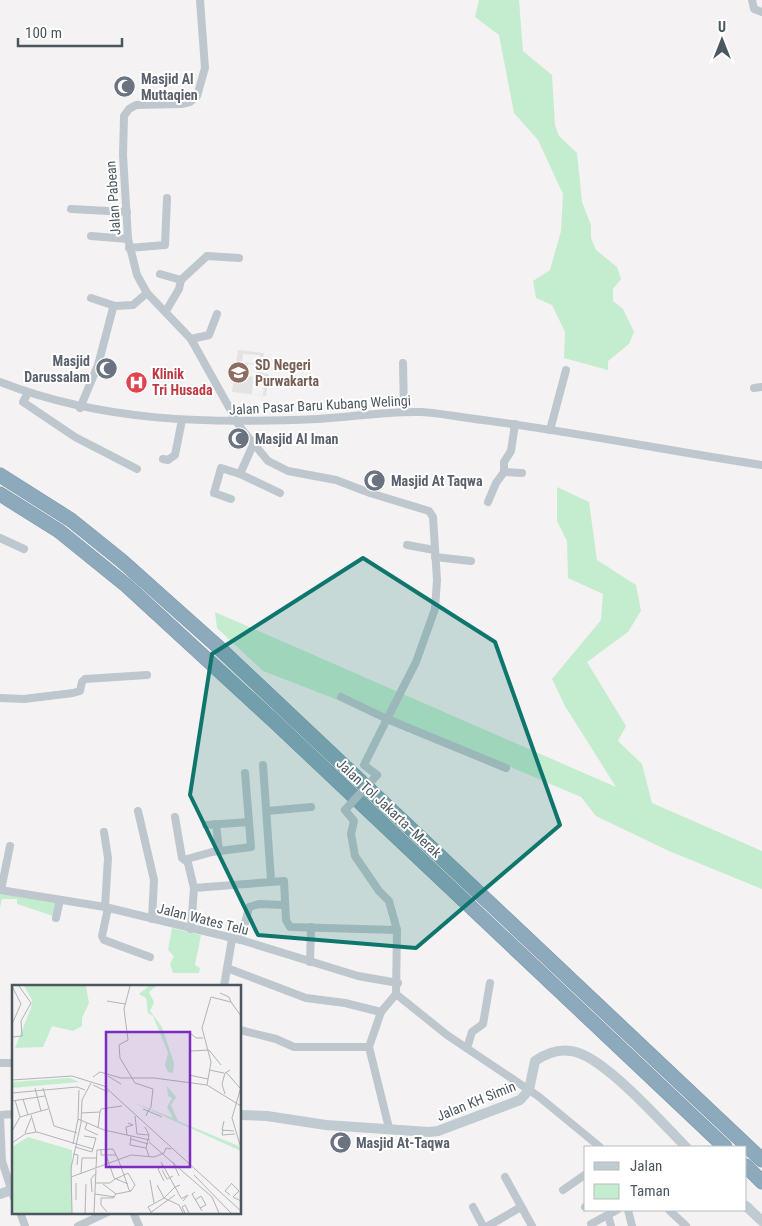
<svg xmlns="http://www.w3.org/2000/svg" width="762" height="1226" viewBox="0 0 762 1226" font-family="'Roboto Condensed',sans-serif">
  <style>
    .education { fill: #e4e3e3; fill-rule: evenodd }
    .green { fill: #c4edcf }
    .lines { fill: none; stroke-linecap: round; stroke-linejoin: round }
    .highway-casing { stroke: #7894a8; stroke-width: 15 }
    .street { stroke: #bec7cd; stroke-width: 8 }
    .secondary { stroke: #bfcad1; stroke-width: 10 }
    .highway { stroke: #8da9bc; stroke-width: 14 }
    .street-bridge { stroke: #bec7cd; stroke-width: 8 }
    .marked { fill: #0f766e; fill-opacity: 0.2; stroke: #0f766e; stroke-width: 4; stroke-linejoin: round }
    .labels { text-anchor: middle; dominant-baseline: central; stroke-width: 4; stroke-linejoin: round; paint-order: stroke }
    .worship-label { font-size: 14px; font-weight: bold; fill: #5b616d; stroke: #fff; text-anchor: start }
    .street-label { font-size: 14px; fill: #4a575e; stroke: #fff }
    .education-label { font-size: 14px; font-weight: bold; fill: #785e54; stroke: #fff; text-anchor: start }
    .health-label { font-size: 14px; font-weight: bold; fill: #be3a42; stroke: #fff; text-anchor: start }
    .inset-road { fill: none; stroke: #b0b4b7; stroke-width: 1 }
    .view { fill: #7b2cbf; fill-opacity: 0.15; stroke: #7b2cbf; stroke-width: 2.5 }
    .inset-edge { fill: none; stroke: #4a575e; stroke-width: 2.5 }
  </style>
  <rect width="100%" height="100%" fill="#f4f2f2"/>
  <path class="education" d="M238 350 264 353 262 373 269 374 266 396 232 392ZM243 354 260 355 259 364 242 362ZM248 364 258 365 257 377 247 376ZM253 377 264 378 263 395 252 394Z"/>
  <g class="green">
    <path d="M479 0H519L523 51 552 75 555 125 559 136 577 153 582 202 591 225V238L596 250 617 267 621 279 613 289V301L623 309 634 332 629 344 608 361V370L564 358 565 332 552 305 536 298 533 281 550 270 561 231 563 194 538 140 514 113 499 35 475 17Z"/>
    <path d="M557 487 589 502 597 560 636 585 641 611 628 632 587 662 626 726 618 741 642 764 652 803 762 851V889L669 851 596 816 581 797 494 760 263 671 217 628 215 612 616 787 565 706 552 679 601 620 603 594 568 578 567 541 557 521Z"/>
    <path d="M0 891 57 902 53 916 17 904V899H2L0 908Z"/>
    <path d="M172 928 201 935 195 965 200 968 199 973H173L170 964 174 956 168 950Z"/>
  </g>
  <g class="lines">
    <defs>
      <g id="highway">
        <path d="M0 475 71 520 122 561 216 645 762 1160"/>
        <path d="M0 494 59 531 127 586 276 723 725 1147"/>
        <path d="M746 1166 762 1182"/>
      </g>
    </defs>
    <use href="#highway" class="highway-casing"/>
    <g class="street">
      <path d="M200 0 205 68 197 96 190 102 181 104 136 105 129 109 124 116 123 155 128 239 137 275 147 293 191 339 240 427 268 461 288 471 336 480 370 493 429 511 433 517 437 580 435 609 416 662 387 719 341 697"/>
      <path d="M752 0 754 9 762 12"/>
      <path d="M71 209 127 212"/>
      <path d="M91 236 128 239"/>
      <path d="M129 248 165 245 167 198"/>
      <path d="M160 274 181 280 179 289 166 311"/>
      <path d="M181 280 207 256 239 258"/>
      <path d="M91 298 115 306"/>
      <path d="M191 339 209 335 217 314"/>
      <path d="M403 363 404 412"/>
      <path d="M0 382C103 422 208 424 317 419 352 417 386 411 421 412 442 413 462 418 483 420 576 432 669 451 762 465"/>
      <path d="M754 388 762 387"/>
      <path d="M28 393 23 402 75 437 137 469"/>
      <path d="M80 408 98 365 113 308 115 306 133 305 147 293"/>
      <path d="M515 424 511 451 504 462V472L522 473"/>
      <path d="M550 430 566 370"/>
      <path d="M163 459 168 460 175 455 182 420"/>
      <path d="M240 474 280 493"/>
      <path d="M231 499 214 493 221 468 240 474 253 445"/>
      <path d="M488 502 496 483 504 472"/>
      <path d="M0 538 24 549"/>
      <path d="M407 545 434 550"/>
      <path d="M435 557 471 561"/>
      <path d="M0 698 24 699 73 693 80 691 82 682 85 679 147 675"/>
      <path d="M263 765 271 880"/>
      <path d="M245 773 249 822"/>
      <path d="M377 775 364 765 387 719 506 768"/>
      <path d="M345 810 354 821 351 834 355 856 379 891 389 901 397 930 396 994 381 1012 369 1047 389 1128"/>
      <path d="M138 811 154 880 152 919"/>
      <path d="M267 811 311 807"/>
      <path d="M175 817 182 858 186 861"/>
      <path d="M216 824 219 851"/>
      <path d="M104 832 108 858 105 907"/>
      <path d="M194 888 284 881 286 920 290 927 397 930"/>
      <path d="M0 890 105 907 241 940 358 976 398 983"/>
      <path d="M1 890 10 846"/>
      <path d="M108 908 102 936 104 940 150 957"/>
      <path d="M56 918 60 900"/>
      <path d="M191 929 194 888 187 859 212 852 251 847 249 822 206 825"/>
      <path d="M241 940 249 907 259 904 284 905"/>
      <path d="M310 962 311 927"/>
      <path d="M227 968 306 998 345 1003 381 1012"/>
      <path d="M224 986 232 939"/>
      <path d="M396 994 447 1035 538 1096 600 1147"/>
      <path d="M240 1030 276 1039 294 1047H369"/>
      <path d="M467 1048 472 1032 483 1024 490 983"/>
      <path d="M0 1063H14"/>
      <path d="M0 1115 14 1114"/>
      <path d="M0 1118 2 1161 14 1198"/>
      <path d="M505 1177 532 1226"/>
      <path d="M563 1190 586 1174"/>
      <path d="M473 1207 483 1226"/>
      <path d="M585 1207 586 1206"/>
      <path d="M628 1210 632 1226"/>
      <path d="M669 1210 686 1226"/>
      <path d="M20 1212 25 1226"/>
      <path d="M133 1212 139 1226"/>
      <path d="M608 1215 611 1226"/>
      <path d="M591 1224 617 1210"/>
      <path d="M78 1226 108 1212"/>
      <path d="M488 1226 521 1207"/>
    </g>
    <g class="secondary">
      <path d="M240 1115 267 1116 326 1125 429 1132 438 1131 520 1100 529 1090 535 1061C545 1054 558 1049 571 1051 602 1054 663 1124 686 1147"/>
      <path d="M0 1194 14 1189"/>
      <path d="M746 1206 762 1221"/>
    </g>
    <use href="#highway" class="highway"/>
    <path class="street-bridge" d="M345 810 377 775"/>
  </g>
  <path class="marked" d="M363 558 495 642 560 825 416 948 258 935 190 795 212 654Z"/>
  <defs>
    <symbol id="mosque-disc" viewBox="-11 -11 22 22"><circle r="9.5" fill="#6b7280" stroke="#fff"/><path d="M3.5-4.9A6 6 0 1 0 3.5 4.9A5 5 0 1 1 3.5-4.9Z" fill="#fff"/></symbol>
    <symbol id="school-disc" viewBox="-11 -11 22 22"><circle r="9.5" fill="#8d6e63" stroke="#fff"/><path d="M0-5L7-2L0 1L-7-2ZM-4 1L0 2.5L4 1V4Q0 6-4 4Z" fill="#fff"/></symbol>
    <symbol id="hospital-disc" viewBox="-11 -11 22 22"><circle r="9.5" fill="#e0444e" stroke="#fff"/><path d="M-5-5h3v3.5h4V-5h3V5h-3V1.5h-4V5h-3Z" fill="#fff"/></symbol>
  </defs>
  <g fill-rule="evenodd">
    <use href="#mosque-disc" x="112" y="74" width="25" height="25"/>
    <use href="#mosque-disc" x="94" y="356" width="25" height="25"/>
    <use href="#school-disc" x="226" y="360" width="25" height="25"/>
    <use href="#hospital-disc" x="124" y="370" width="25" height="25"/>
    <use href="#mosque-disc" x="226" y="426" width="25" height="25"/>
    <use href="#mosque-disc" x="362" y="468" width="25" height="25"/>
    <use href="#mosque-disc" x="328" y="1130" width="25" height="25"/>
  </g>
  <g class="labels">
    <g class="worship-label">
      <text x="141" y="79">Masjid Al<tspan x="141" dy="16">Muttaqien</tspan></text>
      <text x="90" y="361" text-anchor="end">Masjid<tspan x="90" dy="16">Darussalam</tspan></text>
      <text x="255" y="439">Masjid Al Iman</text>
      <text x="391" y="481">Masjid At Taqwa</text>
      <text x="356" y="1143">Masjid At-Taqwa</text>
    </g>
    <g class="street-label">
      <text transform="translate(113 198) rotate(-94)">Jalan Pabean</text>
      <text transform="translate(320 405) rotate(-3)">Jalan Pasar Baru Kubang Welingi</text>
      <text transform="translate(389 808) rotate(43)">Jalan Tol Jakarta–Merak</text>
      <text transform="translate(203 919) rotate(14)">Jalan Wates Telu</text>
      <text transform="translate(476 1101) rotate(-22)">Jalan KH Simin</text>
    </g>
    <g class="education-label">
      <text x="255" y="365">SD Negeri<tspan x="255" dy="16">Purwakarta</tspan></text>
    </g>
    <g class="health-label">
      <text x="152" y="374">Klinik<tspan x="152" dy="16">Tri Husada</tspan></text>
    </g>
  </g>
  <g transform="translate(12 985)">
    <rect width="229" height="229" fill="#f4f2f2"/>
    <path d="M12 1H74L77 18 70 33V41L61 46 40 41 31 62 3 63 19 23 20 15ZM137 1H144L137 7 142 17 138 26 150 42 162 78 161 88 156 87 153 80 156 68 141 31 136 28 134 13 127 9ZM58 93 67 97 0 103V97ZM155 101 164 112 159 120 166 136 229 162V166L118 116 161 133 155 122 160 113 156 111ZM16 152 60 165V228H0V162Z" fill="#c4edcf"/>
    <path class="inset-road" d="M0 1 9 19 0 39M118 1 112 24 116 55 107 60 108 73 123 98 141 104 139 122 136 126 131 124M95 16 113 19M219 17 229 31M176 46 184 53H191M0 52 10 51 9 36 19 18 7 1M179 66 197 65 209 80M197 85 212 88M214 87 228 103M177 90 196 94M96 91 109 99M81 92 88 87 109 93H142L195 100 229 121M0 95 60 91 92 101 229 226M81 100 96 107M195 100 199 77 190 43 199 12 219 17 217 12 208 8M229 102 220 133 229 163M23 103 29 126M31 103 42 141 65 148M0 108 65 102 73 105M213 109 210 99 213 88 218 85M11 114 16 130M3 115 8 132M0 116 33 111M69 128 88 127 89 124 110 121M19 130 24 147M123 131 125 149 137 150M134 131 136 126 150 132M8 132 36 124M66 134 92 145 138 155M212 136 210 145 222 146M75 138 73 144 86 150M133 142 137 150 134 163 137 171M86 143 88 127M211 145 210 150 223 149M0 146 8 132M13 148 19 133M115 150 114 142 121 140 116 138M119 151 118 160 134 163M119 154 136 159M137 157 200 212 207 228M0 158 13 149 25 147 81 164M61 159 66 134 67 105M63 162 80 167 84 153 72 151M89 164V170H104M61 169 66 170 65 180M94 170 102 193 116 199M149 177 163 202 152 213 167 220 171 228M161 177 167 191M151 180 146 184 152 196M150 185 155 194 161 191M69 189 70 173H85M182 190 219 228M59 192 119 170 142 172 152 168 154 163 159 164M138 195 142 218M64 198V215M84 198H98L103 194 110 191 116 188 123 200 119 206 117 205 112 190 106 174 101 164 85 165 84 183M91 199 104 209M220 199 227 206 221 212 229 216M168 200 163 202 169 213M80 207 79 194 83 189M183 207 180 209 190 226M83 209 103 212M104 209 119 206M218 210 213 206 220 198M169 214 176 210 171 216M183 215 189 211 194 220 188 223M95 227 89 220V213H101L104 209M139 227 136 222 152 213 145 200M60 228 59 183 69 138 70 115 79 98M73 228 74 199M82 228 84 184M138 228 163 210M173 228 170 222 173 220 177 228"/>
    <path class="view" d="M94 47H178V182H94Z"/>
    <rect width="229" height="229" class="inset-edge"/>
  </g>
  <rect x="584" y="1146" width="162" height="65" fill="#ffffff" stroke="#b7bcbf"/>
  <rect x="594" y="1162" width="25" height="8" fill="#bfcad1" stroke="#b7bcbf"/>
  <text x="630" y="1171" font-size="15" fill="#4a575e">Jalan</text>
  <rect x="594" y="1184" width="25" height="15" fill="#c4edcf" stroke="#b7bcbf"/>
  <text x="630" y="1196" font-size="15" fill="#4a575e">Taman</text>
  <g transform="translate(722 40)" stroke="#ffffff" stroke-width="4" paint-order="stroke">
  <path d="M0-4L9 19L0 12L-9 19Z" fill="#4a575e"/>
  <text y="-8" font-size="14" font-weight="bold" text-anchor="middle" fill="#4a575e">U</text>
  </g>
  <path d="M18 38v8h104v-8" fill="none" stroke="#4a575e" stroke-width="2.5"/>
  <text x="25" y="38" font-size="15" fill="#4a575e" stroke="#ffffff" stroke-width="4" paint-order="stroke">100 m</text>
</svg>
